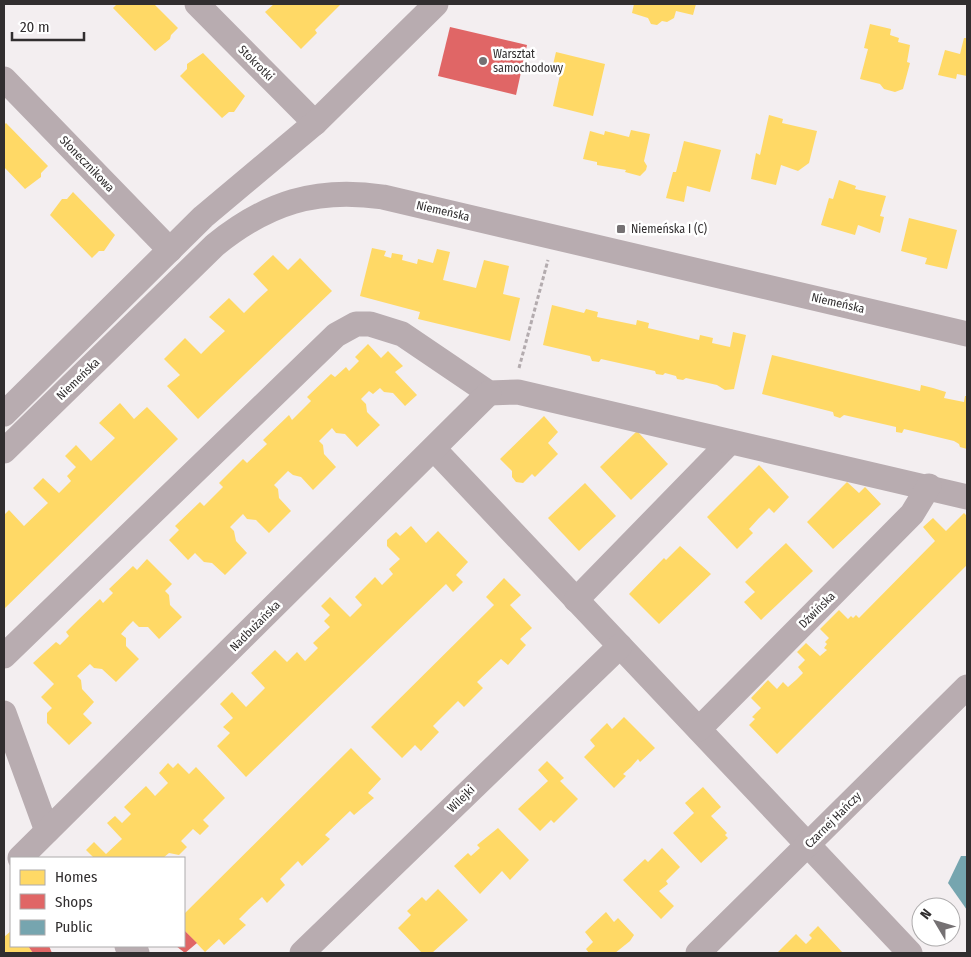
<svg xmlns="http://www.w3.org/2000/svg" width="971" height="957" viewBox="0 0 971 957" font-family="'Fira Sans Condensed',sans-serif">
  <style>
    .homes { fill: #ffd966 }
    .shops { fill: #e06666 }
    .public { fill: #76a5af }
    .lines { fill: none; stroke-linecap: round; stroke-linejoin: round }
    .path { stroke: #b3abae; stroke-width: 3; stroke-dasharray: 4 2.5; stroke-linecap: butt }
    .minor { stroke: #b8acb0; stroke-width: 25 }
    .poi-dot { fill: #757173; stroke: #fff; stroke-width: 2 }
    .labels { text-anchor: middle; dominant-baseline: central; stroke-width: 5; stroke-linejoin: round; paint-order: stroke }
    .poi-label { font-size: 12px; fill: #312e2f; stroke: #fff; text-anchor: start }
    .street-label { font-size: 12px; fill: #312e2f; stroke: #fff }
  </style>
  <rect width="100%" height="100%" fill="#f3eef0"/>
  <g class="homes">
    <path d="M117 4H154L178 28 171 35 170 39 155 51 113 8Z"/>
    <path d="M274 4H341L315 30 317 33 301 49 265 12Z"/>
    <path d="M634 4H696L693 15 676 11 674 18 667 22 662 21 657 25 651 24 648 18 632 13Z"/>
    <path d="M870 24 891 29 890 35 899 38 898 42 910 45 907 62 910 63 903 89 895 92 884 89 880 84 860 79 868 49 864 48Z"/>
    <path d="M964 38H967V76L957 74 956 79 938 75 945 50 960 54Z"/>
    <path d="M556 52 605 64 593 116 553 106 560 75 551 73Z"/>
    <path d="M203 53 245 96 234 112H229L222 118 180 76 187 69V64Z"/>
    <path d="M769 115 783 119 782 123 817 131 809 163 798 171 781 165 776 185 751 179 756 153 760 155Z"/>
    <path d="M6 123 48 166 41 173V177L25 189 4 167V125Z"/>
    <path d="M631 130 650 134 644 161 647 166 646 170 640 176 625 172 626 170 597 165V162L583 159 590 131 604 135 605 131 629 137Z"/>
    <path d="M684 141 721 150 710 192 687 186 684 202 666 198 673 172H676Z"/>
    <path d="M839 180 856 186 855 189 886 196 880 216 884 217 880 233 858 225 855 235 821 225 829 198 833 199Z"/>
    <path d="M73 192 115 235 104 251H99L92 258 50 215 62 199H67Z"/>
    <path d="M909 218 957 230 947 269 925 264 927 258 901 251Z"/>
    <path d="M372 248 386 251 384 256 391 258 392 253 403 255 402 260 417 264 418 259 433 263 437 249 450 252 443 280 476 288 484 260 509 266 503 294 520 298 510 341 418 319 420 312 360 296Z"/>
    <path d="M273 255 288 270 300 258 332 291 198 419 167 386 180 375 164 359 185 338 201 354 212 343 225 331 209 317 229 298 244 313 256 301 268 290 253 274Z"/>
    <path d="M552 305 584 313 586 309 598 312 597 317 636 325 637 320 649 323 648 328 699 340 700 335 713 338 712 343 730 347 733 332 746 335 734 389 725 390 717 385 686 378 683 380 677 379 676 376 665 373 663 375 656 374 655 371 601 359 599 362 592 361 590 356 543 345Z"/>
    <path d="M368 344 381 358 388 351 403 366 395 372 417 395 405 406 393 393 384 392 380 388 373 394 369 391 361 399 366 404 367 412 380 425 357 447 345 434 336 433 332 428 319 441 323 445 324 454 336 467 313 490 301 477 293 475 288 471 274 485 278 489 279 498 291 511 269 533 256 520 247 519 243 514 230 527 234 531 236 541 247 553 225 575 212 563 204 562 195 553 188 560 169 540 179 530 175 526 200 502 204 506 223 487 219 483 243 459 247 463 267 444 263 440 289 415 292 420 311 401 307 397 331 374 335 377 346 367 349 371 359 361 355 357Z"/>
    <path d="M772 355 920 391 921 385 933 388 946 392 944 398 964 402 965 396H967V449L960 447 959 444 954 441 904 429 902 433 896 432V427L844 415 840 418 834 416 833 412 762 394Z"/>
    <path d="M120 403 134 419 147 407 178 439 4 609V515L9 510 24 526 48 503 33 488 43 478 59 493 71 481 67 476 76 467 65 456 76 445 91 461 115 438 99 423Z"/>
    <path d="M544 416 558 432 548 443 558 454 535 477 532 474 523 483 516 482 512 477V471L500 459Z"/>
    <path d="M637 431 668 464 631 500 600 467Z"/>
    <path d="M759 465 789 497 774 513 769 508 759 518 749 529 753 533 737 549 707 517Z"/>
    <path d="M847 482 859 493 865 487 881 504 833 549 807 522Z"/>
    <path d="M585 483 616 516 579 551 548 518Z"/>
    <path d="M964 513 967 516V565L777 754 749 725 755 719 752 717 761 708 751 698 768 680 777 689 783 682 788 687 796 680 803 673 798 667 805 660 797 652 806 643 820 656 827 650 824 648 827 644 825 642 829 638 820 629 839 610 848 619 851 616 853 618 856 615 859 618 935 541 923 527 933 518 946 531Z"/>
    <path d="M411 526 426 543 438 531 468 562 456 575 463 582 453 592 446 584 246 777 217 746 230 733 223 727 233 718 220 704 232 692 246 707 265 688 251 673 275 650 287 662 297 652 305 661 318 648 313 643 330 627 324 621 330 615 321 606 330 597 350 617 362 605 355 597 375 577 382 585 393 574 389 569 400 559 387 546V540L396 532 400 536Z"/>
    <path d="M786 543 813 571 761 620 744 602 755 592 745 582Z"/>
    <path d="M680 546 711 574 659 624 629 594 664 558 666 560Z"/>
    <path d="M147 559 172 584 165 591 169 595 170 605 182 617 159 639 148 627H139L133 621 127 627 121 634 126 638V646L139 659 116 682 102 669 94 668 90 664 77 676 81 680 82 689 94 702 83 714 92 723 69 745 47 723V713L52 708 41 697 54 684 33 663 56 642 60 645 69 636 66 632 78 620 100 599 103 603 113 593 109 589 133 566 137 570Z"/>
    <path d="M504 578 521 595 510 605 532 628 520 639 526 645 508 665 501 659 477 682 483 688 464 707 458 701 433 726 439 732 421 751 415 745 402 758 371 727 494 605 486 597Z"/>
    <path d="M624 717 655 748 640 762 638 759 631 767 623 774 626 776 614 788 584 757 595 746 590 740 607 723 612 729Z"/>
    <path d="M351 748 381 779 368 793 374 798 354 815 350 811 325 835 330 839 302 866 298 861 280 879 285 885 267 903 262 897 249 909 239 919 246 925 224 945 219 939 205 952 184 930V914Z"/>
    <path d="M547 761 564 778 560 781 578 799 554 823 551 820 540 831 518 809 548 781 538 770Z"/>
    <path d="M168 763 173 768 178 763 189 774 196 767 225 798 203 820 209 826 200 835 193 829 181 841 187 847 179 855 169 853 163 858H94L86 850 94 842 106 854 122 839 107 823 115 816 122 823 131 814 124 807 146 786 155 796 168 783 159 773Z"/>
    <path d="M703 787 721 807 711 816 727 833 725 835 728 838 701 863 673 833 694 813 685 803Z"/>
    <path d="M498 828 529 860 510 880 502 871 480 894 454 866 468 853 471 856 480 848 477 845Z"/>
    <path d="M662 848 680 867 666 881 668 884 659 891 674 906 661 919 623 880 645 859 648 862Z"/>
    <path d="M438 889 468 920 432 953H422L398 928 411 915 407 911 422 897 426 901Z"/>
    <path d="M606 912 614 922 618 918 634 935 630 941 615 953H589L586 949 593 942 585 932Z"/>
    <path d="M818 926 843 953H777L796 934 806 944 812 938 809 935Z"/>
    <path d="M11 931V946H28L33 953H4V937Z"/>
  </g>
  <g class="shops">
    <path d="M450 27 527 45 516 95 438 76Z"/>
    <path d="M184 930 197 943 185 953 176 946H184Z"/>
    <path d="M28 946H49L52 953H33Z"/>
  </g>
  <path class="public" d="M961 856H967V910L948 883Z"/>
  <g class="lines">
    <path class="path" d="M519 368 548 260"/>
    <g class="minor">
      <path d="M197 4 315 123"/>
      <path d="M4 79 170 250"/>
      <path d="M4 414 203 217 315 123 436 4"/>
      <path d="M434 449 910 953"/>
      <path d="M4 451 215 245C267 203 316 187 383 197L967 334"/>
      <path d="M576 600 730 442"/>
      <path d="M4 656 336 335 356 324H370L402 334 489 393 518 392 967 497"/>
      <path d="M4 713 47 831"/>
      <path d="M699 729 912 514 929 486"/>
      <path d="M20 858 489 393"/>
      <path d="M127 946 137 953"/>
      <path d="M302 953 620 646"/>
      <path d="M698 953 967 687"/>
    </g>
  </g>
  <g class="poi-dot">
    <circle cx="483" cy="61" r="5"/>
    <rect x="616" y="224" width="10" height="10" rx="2.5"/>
  </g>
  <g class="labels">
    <g class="poi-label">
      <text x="493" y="54">Warsztat<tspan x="493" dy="14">samochodowy</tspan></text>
      <text x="631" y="229">Niemeńska I (C)</text>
    </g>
    <g class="street-label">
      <text transform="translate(256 63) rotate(45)">Stokrotki</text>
      <text transform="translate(87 164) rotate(46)">Słonecznikowa</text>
      <text transform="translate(443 211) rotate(13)">Niemeńska</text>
      <text transform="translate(838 303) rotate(13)">Niemeńska</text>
      <text transform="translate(78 379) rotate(-44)">Niemeńska</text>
      <text transform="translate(817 610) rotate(-45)">Dźwińska</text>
      <text transform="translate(255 626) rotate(-45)">Nadbużańska</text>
      <text transform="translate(461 799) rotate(-44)">Wilejki</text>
      <text transform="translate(833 820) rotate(-45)">Czarnej Hańczy</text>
    </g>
  </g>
  <rect width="971" height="957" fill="none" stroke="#312e2f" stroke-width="10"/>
  <rect x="10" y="857" width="175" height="90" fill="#ffffff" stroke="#adabac"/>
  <rect x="20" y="870" width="25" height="15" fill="#ffd966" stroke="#adabac"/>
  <text x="55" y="882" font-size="15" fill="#312e2f">Homes</text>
  <rect x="20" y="894" width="25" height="15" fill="#e06666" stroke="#adabac"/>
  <text x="55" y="907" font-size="15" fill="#312e2f">Shops</text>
  <rect x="20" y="920" width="25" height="15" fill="#76a5af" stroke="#adabac"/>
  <text x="55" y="932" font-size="15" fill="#312e2f">Public</text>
  <g transform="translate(936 922) rotate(308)"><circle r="24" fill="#ffffff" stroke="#adabac"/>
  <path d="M0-4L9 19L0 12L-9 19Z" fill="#757173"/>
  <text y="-8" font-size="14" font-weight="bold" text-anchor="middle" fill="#312e2f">N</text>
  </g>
  <path d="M12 32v8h72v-8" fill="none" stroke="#312e2f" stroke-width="2.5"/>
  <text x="20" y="32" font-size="15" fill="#312e2f" stroke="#ffffff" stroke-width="4" paint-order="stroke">20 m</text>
</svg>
